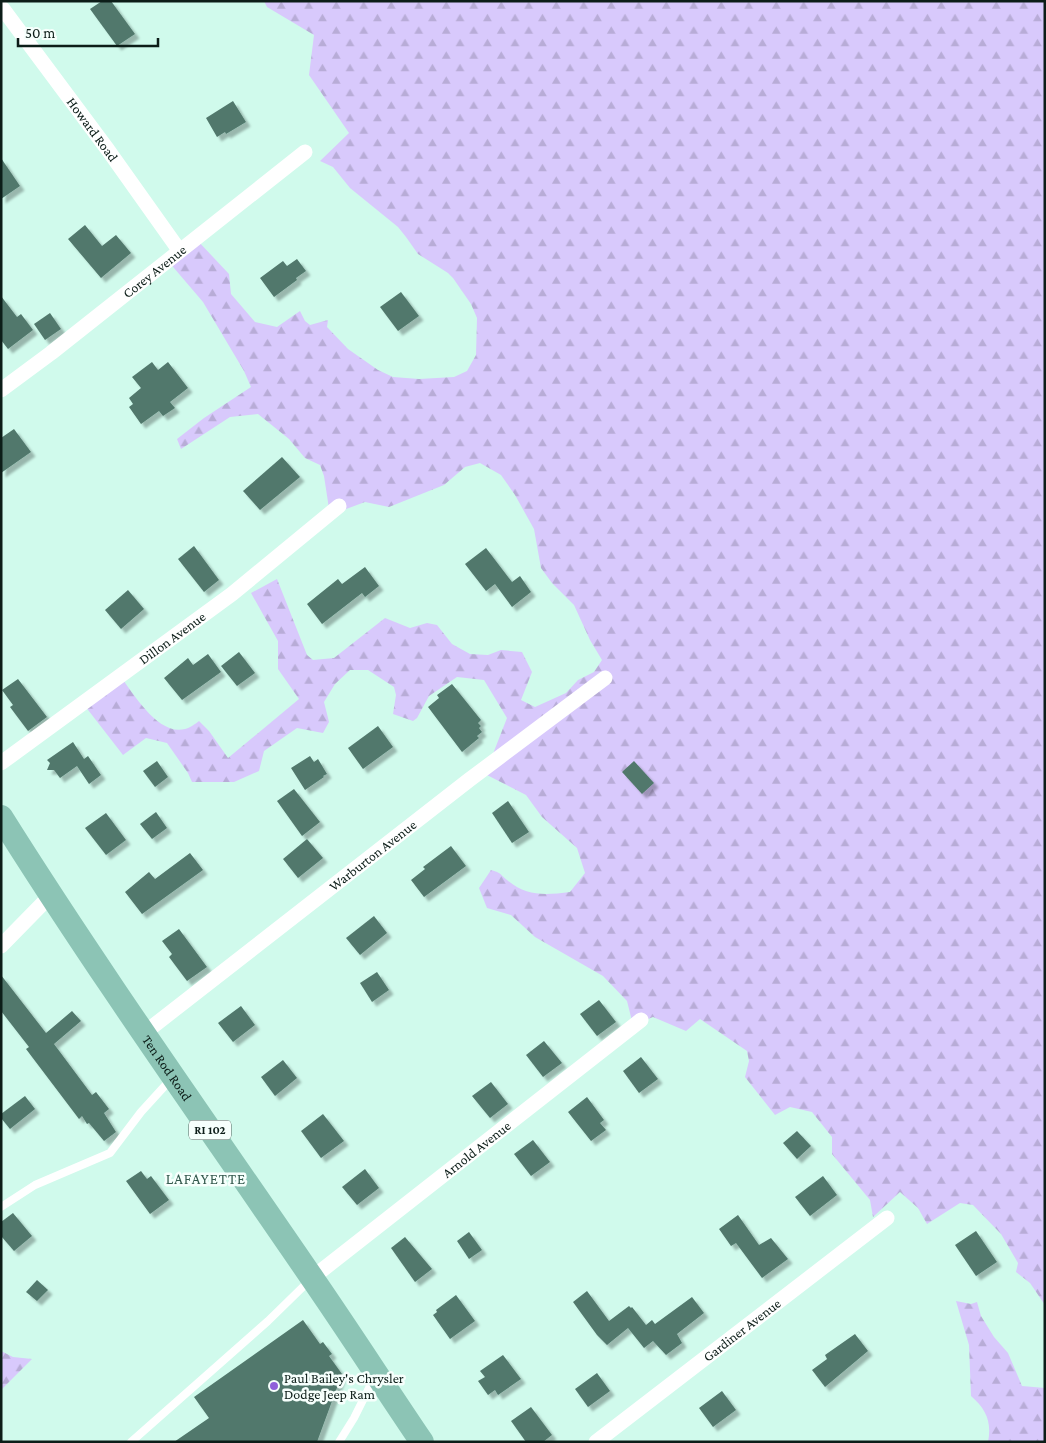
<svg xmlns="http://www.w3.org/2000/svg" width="1046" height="1443" viewBox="0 0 1046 1443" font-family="'Crimson Pro',serif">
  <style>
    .forest { fill: url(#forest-firs) }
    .building { fill: #51786c; filter: url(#shadow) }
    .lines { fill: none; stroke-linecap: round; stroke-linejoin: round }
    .service { stroke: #fff; stroke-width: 8 }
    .minor { stroke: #fff; stroke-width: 15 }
    .primary { stroke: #8cc4b5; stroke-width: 24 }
    .poi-dot { fill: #8f60da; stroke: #f6fffc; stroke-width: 2 }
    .labels { text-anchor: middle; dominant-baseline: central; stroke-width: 5; stroke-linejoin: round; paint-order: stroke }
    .shield { fill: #f6fffc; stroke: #52615c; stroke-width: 1 }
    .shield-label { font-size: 12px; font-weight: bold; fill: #0c1d18 }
    .street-label { font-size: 14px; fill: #0c1d18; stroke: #f6fffc }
    .poi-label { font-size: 14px; fill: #0c1d18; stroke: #f6fffc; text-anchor: start }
    .neighbourhood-label { font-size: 15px; letter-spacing: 1px; fill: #345a4e; stroke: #f6fffc }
  </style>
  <defs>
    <pattern id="forest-firs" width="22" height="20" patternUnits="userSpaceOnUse" patternTransform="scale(1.25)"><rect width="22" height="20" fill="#d8c9fc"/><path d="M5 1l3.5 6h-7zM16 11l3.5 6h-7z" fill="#b8acd7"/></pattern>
    <filter id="shadow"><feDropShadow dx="4.5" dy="4.5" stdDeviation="1" flood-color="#0004"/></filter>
  </defs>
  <rect width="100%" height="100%" fill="#d0faec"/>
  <g class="forest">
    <path d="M264 1H1045V1305L1030 1283 1016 1272 1018 1263 1001 1234 973 1205 960 1203 927 1224 918 1208 900 1192 873 1217 870 1200 832 1154V1137L812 1112 790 1107 775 1115 745 1077 749 1061 747 1051 700 1019 686 1031 653 1017 633 1025 627 1001 603 976 535 937 511 915 487 908 479 888 491 870C501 873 499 873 507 880 527 897 546 895 570 892L585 873 577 848 542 817 526 795 483 773 489 764 507 718 484 680 457 677 429 696 417 718 413 721 393 714 396 695 394 687 368 670H350L335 684 324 702 329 722 323 733 297 728 264 751 259 771 234 782H192L188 773 167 743 146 738 123 755 85 706 121 677C134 695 159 736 185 729 190 728 195 724 199 721L209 731 228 758 299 699 278 669V641L251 593 277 579 307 655 313 660 334 658 385 618 410 628 427 623 437 625 452 644 470 654 488 655 501 650 522 652 532 672 521 700 535 707 566 693 578 680 594 672 602 660 590 640 574 605 552 583 541 568 534 529 515 495 501 475 480 463 465 467 444 485 389 507 365 502 330 515 324 476 320 465 305 458 289 439 258 414 230 417 181 449 177 439 204 418 251 387 244 371 203 302 168 261 197 240 229 274 231 294 255 322 277 327 300 311 305 321 310 325 328 320 327 327 348 349 378 370 393 377 419 379 454 377 467 371 476 355 477 318 471 304 453 278 448 273 418 254 406 237 398 227 350 188 333 167 320 161 349 133 309 75 314 35 267 7Z"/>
    <path d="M956 1301 971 1304 977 1302 981 1316 994 1337 1008 1353 1022 1386 1045 1388V1442H988C992 1422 986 1409 971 1396L969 1345Z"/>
    <path d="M1 1351 13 1357 32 1359 1 1390Z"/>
  </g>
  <g class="building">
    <path d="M102 1H111L135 34 117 46 90 9Z"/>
    <path d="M233 101 246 122 226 134 225 132 217 137 206 118Z"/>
    <path d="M1 158 20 186 1 199Z"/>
    <path d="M85 225 102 246 116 235 131 253 101 278 68 239Z"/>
    <path d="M297 259 306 271 296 278 297 280 274 297 260 278 283 261 287 266Z"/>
    <path d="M401 292 419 316 398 331 380 307Z"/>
    <path d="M1 296 17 317 21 314 33 330 8 349 1 340Z"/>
    <path d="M50 313 61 329 45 340 34 324Z"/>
    <path d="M152 362 158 370 168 362 188 388 170 402 175 408 163 416 159 411 141 424 129 407 133 404 129 398 141 388 132 377Z"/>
    <path d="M14 429 31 452 1 473V438Z"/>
    <path d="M282 457 300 477 260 510 243 491Z"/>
    <path d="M194 546 219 580 204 592 178 559Z"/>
    <path d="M486 548 512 582 520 576 531 592 512 607 495 584 486 591 465 564Z"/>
    <path d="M365 567 379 586 365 597 362 593 322 624 307 604 338 579 342 584Z"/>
    <path d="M128 590 144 609 121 629 105 610Z"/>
    <path d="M239 652 255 673 237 686 221 666Z"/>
    <path d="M208 654 221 672 182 700 164 678 188 658 193 665Z"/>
    <path d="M18 679 47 717 28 731 10 707 13 705 2 690Z"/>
    <path d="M452 684 481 720 478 723 481 726 479 728 482 732 477 736 479 738 462 752 428 707 439 698 437 695Z"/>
    <path d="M378 726 393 747 363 769 348 748Z"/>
    <path d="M73 742 84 759 88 756 101 775 89 784 77 766 60 778 54 770H47L50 763 47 760Z"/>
    <path d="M310 756 314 762 318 759 327 774 323 776 324 777 305 790 291 768Z"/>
    <path d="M157 761 168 777 155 787 143 771Z"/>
    <path d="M634 761 654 783 642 794 622 772Z"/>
    <path d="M294 789 320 822 302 836 277 801Z"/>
    <path d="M508 801 529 832 512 843 492 813Z"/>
    <path d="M156 812 167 828 152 839 140 824Z"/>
    <path d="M106 813 126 840 106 855 85 828Z"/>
    <path d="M307 839 323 858 298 878 283 859Z"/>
    <path d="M451 846 466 866 424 897 411 880 425 869 423 867Z"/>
    <path d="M190 853 203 870 142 914 125 892 149 872 155 879Z"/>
    <path d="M374 916 387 933 360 955 346 938Z"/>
    <path d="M179 929 207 967 187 981 169 957 172 954 162 941Z"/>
    <path d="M377 972 389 990 372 1002 360 983Z"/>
    <path d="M1 975 46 1033 72 1011 81 1021 54 1044 92 1095 96 1092 109 1109 104 1113 116 1132 104 1141 89 1123 87 1124 82 1116 79 1119 26 1049 29 1047 1 1011Z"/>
    <path d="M599 1000 616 1022 597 1036 580 1014Z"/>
    <path d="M241 1006 255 1025 233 1042 218 1023Z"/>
    <path d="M544 1041 562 1063 543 1077 526 1055Z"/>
    <path d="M641 1057 658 1079 639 1093 623 1071Z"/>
    <path d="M283 1060 297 1078 275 1096 261 1077Z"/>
    <path d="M491 1082 508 1104 490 1118 472 1096Z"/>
    <path d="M25 1096 35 1109 10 1129 1 1118V1114Z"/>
    <path d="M587 1097 604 1120 600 1123 606 1130 591 1141 568 1112Z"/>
    <path d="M323 1114 344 1141 321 1158 301 1131Z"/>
    <path d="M797 1131 811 1146 797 1159 783 1143Z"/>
    <path d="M533 1140 550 1162 531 1176 514 1154Z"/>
    <path d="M365 1169 379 1188 357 1205 342 1187Z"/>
    <path d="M141 1171 147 1179 151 1176 169 1200 150 1214 126 1181Z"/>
    <path d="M823 1176 837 1195 810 1216 795 1197Z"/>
    <path d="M13 1213 32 1236 14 1251 1 1236V1222Z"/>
    <path d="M738 1215 759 1245 771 1238 788 1259 762 1278 736 1243 731 1246 719 1229Z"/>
    <path d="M976 1231 997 1262 976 1276 955 1245Z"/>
    <path d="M469 1232 482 1250 469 1259 457 1241Z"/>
    <path d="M405 1237 432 1269 415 1282 391 1248Z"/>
    <path d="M37 1280 48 1290 37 1301 26 1292Z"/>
    <path d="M587 1291 609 1321 629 1306 631 1308 632 1307 646 1325 652 1320 655 1324 692 1297 704 1313 677 1334 682 1343 666 1355 653 1341 644 1348 628 1328 607 1345 597 1335 573 1302Z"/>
    <path d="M456 1295 475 1321 450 1339 433 1315 437 1312 436 1310Z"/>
    <path d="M303 1320 320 1344 323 1342 332 1354 329 1356 342 1374 317 1442H174L209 1418 194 1397Z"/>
    <path d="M855 1334 868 1351 825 1387 812 1370 827 1359 825 1355Z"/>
    <path d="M503 1355 521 1379 498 1395 495 1390 488 1395 478 1381 485 1377 480 1371Z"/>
    <path d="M597 1373 610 1391 588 1407 575 1389Z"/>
    <path d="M722 1391 736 1410 713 1427 699 1408Z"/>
    <path d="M531 1407 552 1435 543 1442H526L511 1421Z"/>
  </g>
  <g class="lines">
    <g class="service">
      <path d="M1 1207 35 1185 110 1153 141 1112 172 1078"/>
      <path d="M131 1442 268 1321 311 1279"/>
      <path d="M339 1442 354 1418 374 1378"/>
    </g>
    <g class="minor">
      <path id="s1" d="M3 9 108 150 179 250"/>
      <path id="s2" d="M1 390 51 353 305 152"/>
      <path id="s3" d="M1 763 232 594 339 506"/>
      <path d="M1 946 50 896"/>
      <path id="s4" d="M143 1034 469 780 605 678"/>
      <path id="s5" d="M312 1278 641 1020"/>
      <path id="s6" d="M596 1442 887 1218"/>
    </g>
    <path class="primary" id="s7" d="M1 817C99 973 206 1123 310 1275 348 1330 384 1386 422 1442"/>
  </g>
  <circle class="poi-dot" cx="274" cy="1386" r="5"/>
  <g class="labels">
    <rect class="shield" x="189" y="1120.5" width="42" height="19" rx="4"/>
    <g class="shield-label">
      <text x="210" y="1130">RI 102</text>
    </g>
    <g class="street-label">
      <text stroke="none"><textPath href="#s1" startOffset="150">Howard Road</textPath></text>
      <text stroke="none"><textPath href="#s2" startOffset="194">Corey Avenue</textPath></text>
      <text stroke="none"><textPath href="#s3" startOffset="212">Dillon Avenue</textPath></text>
      <text stroke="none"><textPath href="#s4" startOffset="291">Warburton Avenue</textPath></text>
      <text stroke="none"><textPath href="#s7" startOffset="301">Ten Rod Road</textPath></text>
      <text stroke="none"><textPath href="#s5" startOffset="209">Arnold Avenue</textPath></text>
      <text stroke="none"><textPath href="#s6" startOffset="184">Gardiner Avenue</textPath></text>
    </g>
    <g class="poi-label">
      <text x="284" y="1378">Paul Bailey's Chrysler<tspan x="284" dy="16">Dodge Jeep Ram</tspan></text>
    </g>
    <g class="neighbourhood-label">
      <text x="206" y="1179">LAFAYETTE</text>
    </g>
  </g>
  <rect width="1046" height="1443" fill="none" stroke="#0c1d18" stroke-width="5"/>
  <path d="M18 38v8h140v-8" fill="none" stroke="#0c1d18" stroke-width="2.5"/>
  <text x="25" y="38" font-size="15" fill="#0c1d18" stroke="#f6fffc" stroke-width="4" paint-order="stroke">50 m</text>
</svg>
